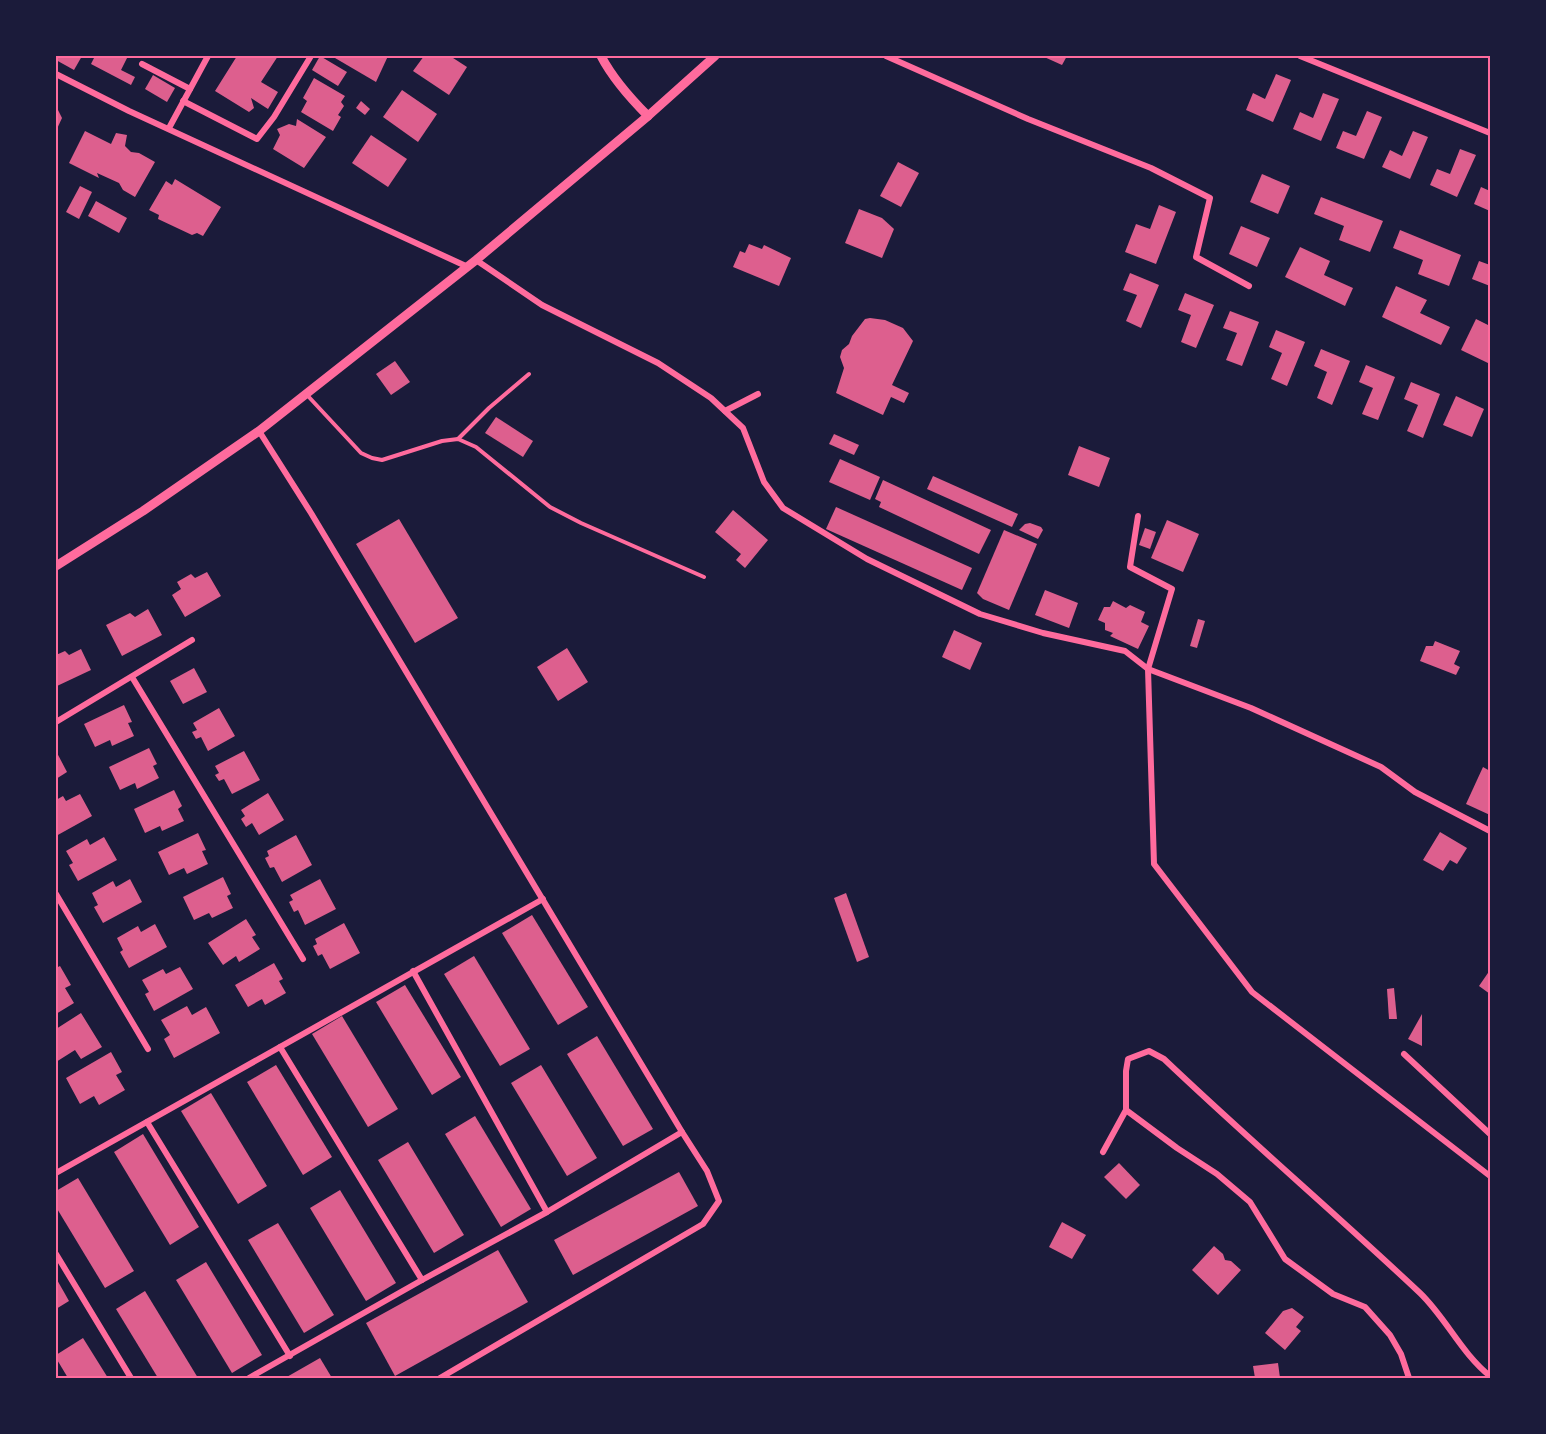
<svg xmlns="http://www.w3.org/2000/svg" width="1546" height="1434" viewBox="0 0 1546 1434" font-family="Roboto,sans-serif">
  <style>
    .building { fill: #dd5f8e }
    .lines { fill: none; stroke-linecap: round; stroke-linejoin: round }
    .service { stroke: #ff6b9d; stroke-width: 4 }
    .minor { stroke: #ff6b9d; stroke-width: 6 }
    .secondary { stroke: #ff6b9d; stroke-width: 9 }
    .neatline { fill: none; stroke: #ff6b9d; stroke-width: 2 }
  </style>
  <rect width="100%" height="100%" fill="#1b1b3a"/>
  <g class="building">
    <path d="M56 56H82L74 70 56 60Z"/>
    <path d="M95 56H128L121 70 135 77 131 85 91 64Z"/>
    <path d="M237 56H278L261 82 278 92 268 109 251 98 254 108 249 112 215 91Z"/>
    <path d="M320 56 347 72 338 86 312 70Z"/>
    <path d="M337 56H388L376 82 335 58Z"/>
    <path d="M424 56H450L467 67 449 95 413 71Z"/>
    <path d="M1042 56H1067L1062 65Z"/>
    <path d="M1276 74 1291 80 1273 122 1246 110 1253 93 1265 99Z"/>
    <path d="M153 75 175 88 167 102 145 89Z"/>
    <path d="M314 78 345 96 341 102 344 106 338 115 341 117 333 131 301 112 307 101 303 98Z"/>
    <path d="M402 90 437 114 418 142 383 117Z"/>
    <path d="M1323 93 1339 99 1321 141 1293 129 1300 112 1313 118Z"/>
    <path d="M361 101 370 109 365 115 356 108Z"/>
    <path d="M56 106 62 118 56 131Z"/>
    <path d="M1367 111 1382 117 1364 159 1336 148 1343 131 1356 136Z"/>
    <path d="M297 119 326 137 304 168 273 149 280 135 277 129 289 124 296 126Z"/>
    <path d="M85 131 111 144 116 133 127 135 125 146 131 152 139 153 155 162 135 197 123 190 119 183 97 173 99 178 69 163Z"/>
    <path d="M1413 131 1428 137 1410 179 1382 167 1390 150 1402 156Z"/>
    <path d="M371 135 407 159 388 187 352 163Z"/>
    <path d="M1460 149 1476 155 1457 197 1430 185 1437 169 1450 174Z"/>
    <path d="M898 162 919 173 901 207 880 196Z"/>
    <path d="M1262 174 1290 186 1278 214 1250 202Z"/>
    <path d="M175 179 221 207 203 236 197 233 192 235 158 219 159 215 149 210 166 181 172 185Z"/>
    <path d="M80 186 92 192 79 219 66 212Z"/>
    <path d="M1481 187 1490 191V211L1474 204Z"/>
    <path d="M1321 197 1383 221 1370 252 1339 240 1344 226 1314 214Z"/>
    <path d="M96 201 127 218 119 233 88 216Z"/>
    <path d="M1159 205 1176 212 1156 264 1125 252 1136 224 1150 229Z"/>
    <path d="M859 209 882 218 894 229 882 258 845 243Z"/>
    <path d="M1241 226 1270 238 1257 267 1229 254Z"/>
    <path d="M1400 230 1461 255 1449 286 1418 274 1423 260 1393 248Z"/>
    <path d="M749 244 762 249 764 245 791 258 779 286 733 267 740 251 745 253Z"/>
    <path d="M1300 247 1330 261 1324 275 1353 288 1345 306 1285 277Z"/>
    <path d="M1479 261 1490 265V286L1472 279Z"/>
    <path d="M1130 273 1159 285 1141 328 1126 321 1137 295 1123 290Z"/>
    <path d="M1396 286 1427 300 1420 313 1450 327 1441 345 1382 317Z"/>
    <path d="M1185 293 1214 305 1196 348 1181 342 1191 315 1178 310Z"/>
    <path d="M1230 311 1259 322 1242 366 1226 360 1237 333 1223 328Z"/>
    <path d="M870 318 885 320 903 328 913 341 892 385 909 393 904 403 891 397 883 415 836 393 844 368 840 357 842 350 849 344 852 336 865 319Z"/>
    <path d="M1476 319 1490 326V364L1461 350Z"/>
    <path d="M1276 330 1305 342 1287 386 1271 379 1282 353 1269 347Z"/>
    <path d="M1321 349 1350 361 1332 405 1317 398 1327 372 1314 366Z"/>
    <path d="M395 361 410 382 391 395 376 374Z"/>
    <path d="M1366 365 1395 377 1378 420 1362 414 1373 388 1359 382Z"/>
    <path d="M1411 382 1440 394 1423 438 1407 431 1418 405 1404 399Z"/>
    <path d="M1456 396 1484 409 1472 437 1443 425Z"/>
    <path d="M496 417 533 441 523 457 485 433Z"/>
    <path d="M834 434 859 445 854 455 829 444Z"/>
    <path d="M1079 446 1110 458 1099 487 1068 475Z"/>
    <path d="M840 459 880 477 870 500 829 482Z"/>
    <path d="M933 476 1018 514 1012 527 927 489Z"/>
    <path d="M883 480 991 530 979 554 879 507 881 502 875 499Z"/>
    <path d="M836 507 972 568 962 590 826 529Z"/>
    <path d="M733 510 768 540 745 568 736 560 741 554 715 532Z"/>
    <path d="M399 519 458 618 415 643 356 544Z"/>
    <path d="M1167 520 1199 534 1183 572 1151 558Z"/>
    <path d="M1030 523 1041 527 1043 530 1038 539 1019 530 1025 524Z"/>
    <path d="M1145 528 1156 532 1150 549 1139 545Z"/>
    <path d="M1004 530 1037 544 1009 610 983 599 977 593Z"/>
    <path d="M207 572 221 596 185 617 172 595 181 589 177 582 191 574 195 578Z"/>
    <path d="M1045 590 1078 603 1069 628 1035 615Z"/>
    <path d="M1113 601 1126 608 1130 605 1145 612 1141 622 1149 626 1138 649 1110 636 1113 633 1105 630V623L1098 620 1104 607H1110Z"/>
    <path d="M148 609 162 635 122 656 106 625 130 613 135 617Z"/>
    <path d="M1198 619 1205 621 1197 648 1190 646Z"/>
    <path d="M954 630 982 643 970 670 942 657Z"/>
    <path d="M1435 641 1460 651 1454 664 1460 667 1456 675 1420 661 1426 646H1433Z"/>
    <path d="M567 648 588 682 558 701 537 667Z"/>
    <path d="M81 649 91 670 57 686 56 655 65 651 69 655Z"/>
    <path d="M194 668 207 692 183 704 170 681Z"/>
    <path d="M124 705 132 722 128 723 134 736 112 746 110 740 95 747 84 724Z"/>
    <path d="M219 708 235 736 208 751 201 737 196 739 192 732 197 730 193 723Z"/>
    <path d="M149 748 157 764 153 766 159 778 137 789 135 783 120 790 109 767Z"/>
    <path d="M56 751 67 772 56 779Z"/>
    <path d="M244 751 260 780 232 794 224 779 219 781 215 775 219 773 215 766Z"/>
    <path d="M1483 767 1490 771V815L1466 804Z"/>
    <path d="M174 790 182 806 178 809 184 821 162 831 160 826 145 833 134 809Z"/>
    <path d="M268 793 284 820 259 835 252 823 246 827 241 819 245 816 241 810Z"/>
    <path d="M80 794 92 816 56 836V800L63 796 66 801Z"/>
    <path d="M1440 832 1467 848 1457 864 1450 860 1443 871 1423 860Z"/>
    <path d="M198 833 206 850 202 851 208 864 187 874 184 868 169 875 158 852Z"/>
    <path d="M296 835 312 865 282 882 274 867 270 868 265 858 269 856 267 851Z"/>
    <path d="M104 837 117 860 78 881 69 865 73 863 66 851 87 839 90 845Z"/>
    <path d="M223 877 231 894 227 896 233 908 212 918 209 913 194 920 183 897Z"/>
    <path d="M130 879 142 902 103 923 94 907 98 905 92 893 113 881 116 887Z"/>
    <path d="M320 879 336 909 305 925 298 910 294 912 289 902 293 900 290 895Z"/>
    <path d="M846 893 869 957 857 962 834 898Z"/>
    <path d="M532 915 588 1007 558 1025 502 933Z"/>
    <path d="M246 919 256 935 252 937 260 949 239 962 236 956 223 965 208 943Z"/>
    <path d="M344 923 360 953 330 969 322 954 318 956 313 946 317 944 315 939Z"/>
    <path d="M155 924 167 947 129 968 120 952 123 950 117 938 138 926 141 932Z"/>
    <path d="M474 956 530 1049 500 1066 444 974Z"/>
    <path d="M274 963 283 979 279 981 286 993 265 1005 262 999 248 1007 235 985Z"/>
    <path d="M60 966 71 985 65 988 74 1003 56 1014V968Z"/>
    <path d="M180 967 193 989 154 1011 145 994 149 992 142 980 163 969 166 974Z"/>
    <path d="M1490 970V994L1479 986Z"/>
    <path d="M405 985 461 1077 432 1095 376 1002Z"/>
    <path d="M1394 988 1397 1019H1389L1387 989Z"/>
    <path d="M187 1006 192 1015 206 1007 220 1033 174 1058 164 1039 170 1035 161 1020Z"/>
    <path d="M81 1013 102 1047 81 1059 75 1050 56 1062V1029Z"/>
    <path d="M1422 1014V1046L1408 1039Z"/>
    <path d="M342 1016 398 1109 368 1127 312 1034Z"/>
    <path d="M597 1036 653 1129 623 1146 567 1054Z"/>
    <path d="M111 1052 122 1072 116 1075 125 1090 99 1105 94 1096 80 1104 66 1078Z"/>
    <path d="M276 1065 332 1157 303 1175 247 1082Z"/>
    <path d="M541 1065 597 1158 567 1176 511 1083Z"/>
    <path d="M211 1093 267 1186 238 1204 181 1111Z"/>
    <path d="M475 1116 531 1209 501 1227 445 1134Z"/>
    <path d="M143 1134 199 1227 170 1245 114 1152Z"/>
    <path d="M408 1142 464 1235 434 1253 378 1160Z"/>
    <path d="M1119 1163 1140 1185 1126 1199 1104 1177Z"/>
    <path d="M679 1172 698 1206 573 1275 554 1240Z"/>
    <path d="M78 1178 134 1271 105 1288 56 1207V1191Z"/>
    <path d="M340 1190 396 1283 366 1301 310 1208Z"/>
    <path d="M1062 1222 1086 1235 1072 1259 1049 1247Z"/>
    <path d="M278 1223 334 1315 304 1333 248 1240Z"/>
    <path d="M1214 1246 1223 1254 1225 1260 1231 1261 1241 1270 1218 1295 1192 1270Z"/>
    <path d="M498 1250 528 1302 395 1376 366 1323Z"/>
    <path d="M206 1262 262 1355 232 1373 176 1280Z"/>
    <path d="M56 1278 69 1301 56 1309Z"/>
    <path d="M145 1291 198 1378H158L116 1309Z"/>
    <path d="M1292 1308 1304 1317 1296 1327 1301 1331 1285 1350 1265 1333 1283 1311Z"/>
    <path d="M83 1338 108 1378H68L56 1358V1355Z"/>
    <path d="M320 1358 332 1378H285Z"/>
    <path d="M1278 1363 1280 1378H1255L1253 1366Z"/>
  </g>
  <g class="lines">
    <g class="service">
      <path d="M307 395 361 453 372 458 382 460 442 441 458 439 476 447 550 507 581 523 704 577"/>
      <path d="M458 439 489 408 529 374"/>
    </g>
    <g class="minor">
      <path d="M886 56 1028 119 1151 168 1210 198 1196 257 1249 286"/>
      <path d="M1300 56 1490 133"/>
      <path d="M142 64 190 89"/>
      <path d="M56 74 129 111 468 267"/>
      <path d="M183 101 257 139 274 117 311 56"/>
      <path d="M169 128 208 56"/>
      <path d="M476 260 542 305 658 363 711 398 743 428 764 482 783 508 867 559 980 614 1043 633 1125 651 1148 669 1154 864 1252 992 1490 1176"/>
      <path d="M725 411 758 394"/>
      <path d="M259 431 311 513 682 1132 707 1171 719 1201 703 1224 440 1378"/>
      <path d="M1138 516 1130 567 1172 589 1148 669 1251 708 1381 767 1415 792 1490 831"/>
      <path d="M132 677 303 959"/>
      <path d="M56 722 192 640"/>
      <path d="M56 894 148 1049"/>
      <path d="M413 971 547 1212"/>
      <path d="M280 1047 422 1280"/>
      <path d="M1404 1054 1490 1134"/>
      <path d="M147 1122 290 1356"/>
      <path d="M1103 1152 1126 1110"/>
      <path d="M56 1173 543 899"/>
      <path d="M56 1254 131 1378"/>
      <path d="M249 1378 422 1280 547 1212 682 1132"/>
      <path d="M1409 1378 1401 1354 1390 1335 1365 1307 1333 1294 1285 1259 1250 1202 1217 1174 1177 1148 1126 1110V1071L1128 1059 1149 1051 1164 1059C1248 1139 1336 1214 1420 1293 1446 1318 1462 1354 1490 1376"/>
    </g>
    <g class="secondary">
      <path d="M601 56C613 79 629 97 648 116"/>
      <path d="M56 566 143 511 259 431 476 260 648 116 715 56"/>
    </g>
  </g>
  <rect width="1546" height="1434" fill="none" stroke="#1b1b3a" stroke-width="114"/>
  <rect x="57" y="57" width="1432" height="1320" class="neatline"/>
</svg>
